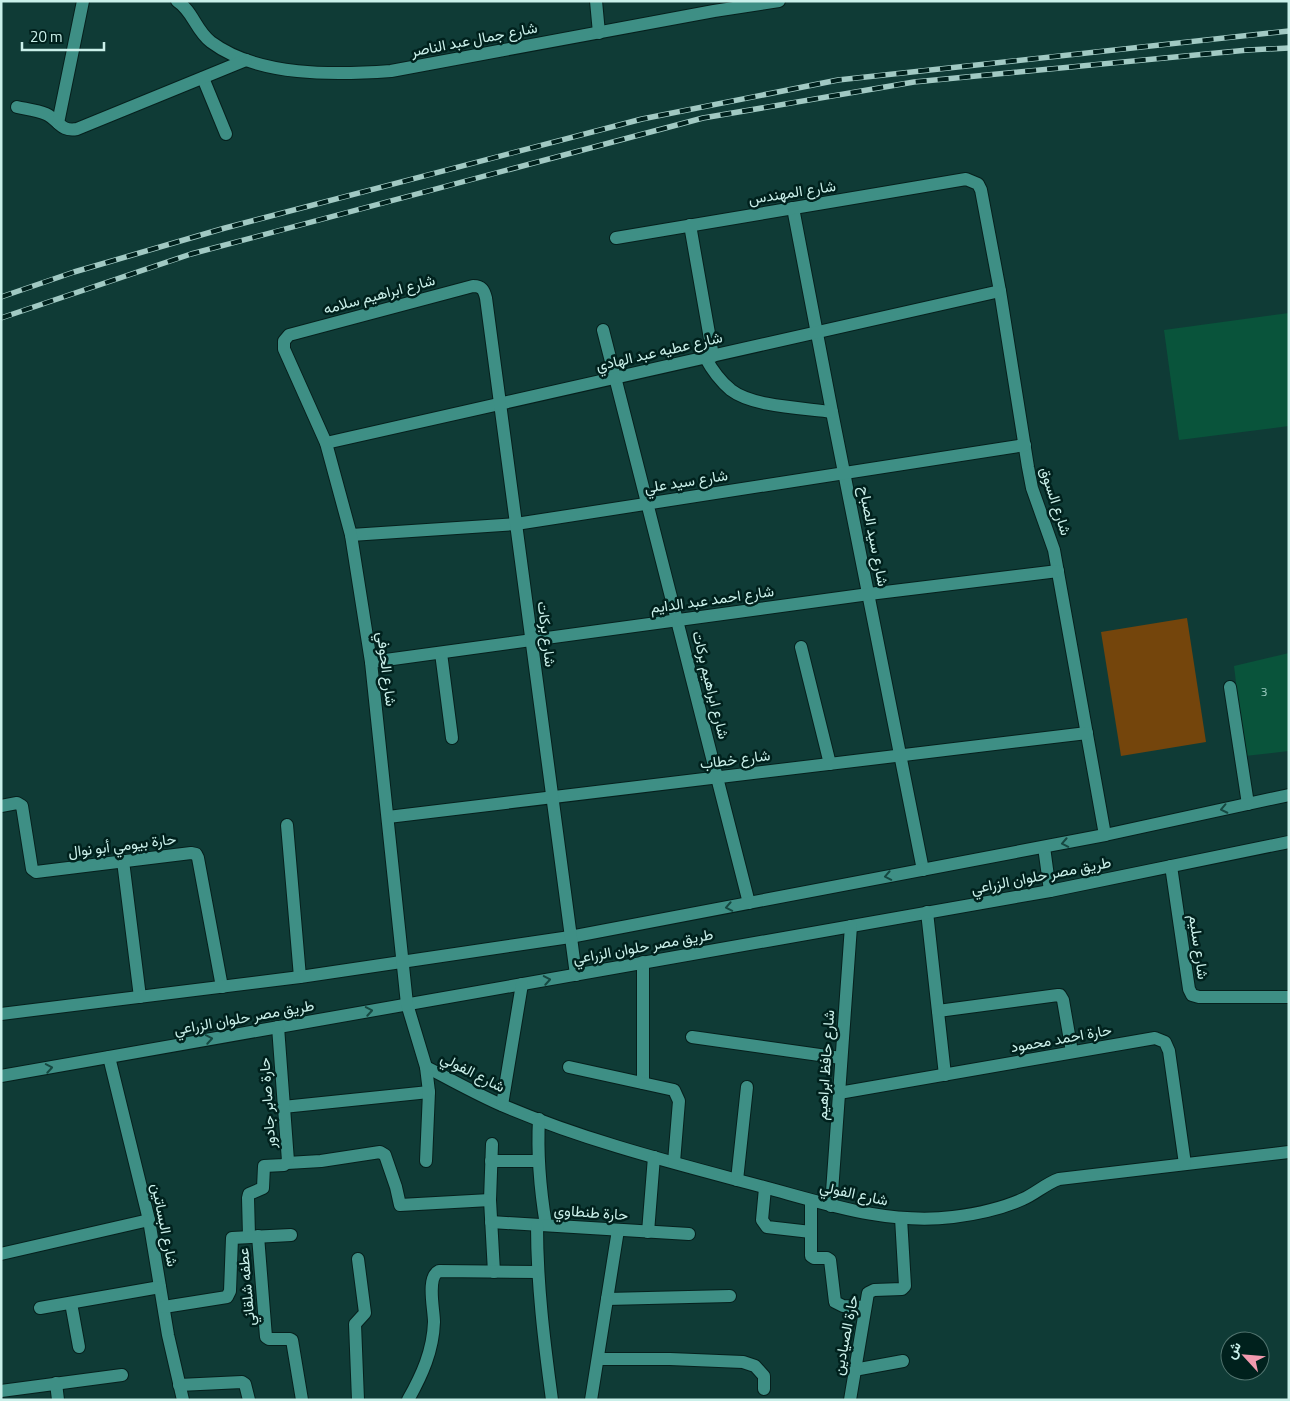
<svg xmlns="http://www.w3.org/2000/svg" width="1290" height="1401" viewBox="0 0 1290 1401" font-family="'Titillium Web',Vazirmatn,sans-serif">
  <style>
    .green { fill: #74450c }
    .building { fill: #09543b }
    .lines { fill: none; stroke-linecap: round; stroke-linejoin: round }
    .street-casing { stroke: #06201d; stroke-width: 14 }
    .street { stroke: #3e8f85; stroke-width: 12 }
    .rail-casing { stroke: #a1c9c3; stroke-width: 5.5 }
    .rail { stroke: #00211d; stroke-width: 4; stroke-dasharray: 11; stroke-linecap: butt }
    .oneway { stroke: #164841 }
    .labels { text-anchor: middle; dominant-baseline: central; stroke-width: 5; stroke-linejoin: round; paint-order: stroke }
    .number-label { font-size: 12px; fill: #9ac9be }
    .street-label { font-size: 15px; fill: #caf0ea; stroke: #00211d }
  </style>
  <rect width="100%" height="100%" fill="#0f3b36"/>
  <path class="green" d="M1187 618 1206 742 1121 756 1101 632Z"/>
  <g class="building">
    <path d="M1289 313V426L1179 440 1164 330Z"/>
    <path d="M1289 653V751L1245 756 1234 666Z"/>
  </g>
  <g class="lines">
    <defs>
      <g id="street">
        <path d="M177 1C193 11 196 31 211 42 258 77 335 75 391 71L714 11 779 1"/>
        <path d="M596 1 599 33"/>
        <path d="M203 78 226 134"/>
        <path d="M17 107C26 109 37 110 46 114 59 120 60 132 77 129L246 60"/>
        <path d="M58 123 83 1"/>
        <path d="M793 208 832 412 923 870"/>
        <path d="M690 225 713 356"/>
        <path d="M616 238 966 179 978 184 981 190 1000 291 1028 467 1032 488 1054 550 1105 835"/>
        <path d="M603 330 749 903"/>
        <path d="M705 357C712 370 720 381 731 390 753 407 804 408 832 412"/>
        <path d="M326 443 1000 291"/>
        <path d="M351 535 516 524 1025 445"/>
        <path d="M801 647 830 764"/>
        <path d="M441 653 452 738"/>
        <path d="M371 662 869 594 1058 571"/>
        <path d="M1230 687 1248 804"/>
        <path d="M1 806 17 803 22 806 32 869 36 872 191 853 196 854 198 858 222 987"/>
        <path d="M388 817 1087 733"/>
        <path d="M287 825 300 977"/>
        <path d="M1044 847 1050 891"/>
        <path d="M123 861 140 997"/>
        <path d="M1171 866 1189 989 1192 995 1199 997H1289"/>
        <path d="M927 912 945 1075"/>
        <path d="M643 962V1083"/>
        <path d="M938 1011 1058 995H1060L1063 1000 1072 1052"/>
        <path d="M1 1014 300 977 570 937 1105 835 1289 795"/>
        <path d="M692 1037 841 1058"/>
        <path d="M109 1057 149 1220 168 1335 183 1400"/>
        <path d="M426 1067C452 1080 478 1095 504 1106 586 1141 674 1163 760 1186 824 1203 886 1225 953 1217 976 1214 1001 1209 1023 1199 1035 1194 1045 1184 1059 1179L1289 1152"/>
        <path d="M569 1067 674 1090 679 1101 674 1162"/>
        <path d="M1 1076 1050 891 1289 842"/>
        <path d="M839 1093 1155 1038 1165 1042 1169 1051 1185 1164"/>
        <path d="M502 1105 522 984"/>
        <path d="M283 1107 429 1092"/>
        <path d="M539 1119C537 1156 540 1189 546 1225"/>
        <path d="M492 1144 490 1200 494 1272"/>
        <path d="M426 1161 429 1092 426 1067 407 1004 371 662 351 535 326 443 284 349V341L289 335 473 286C482 286 484 290 486 298L576 975"/>
        <path d="M491 1161H538"/>
        <path d="M287 1163 321 1161 380 1152 385 1155 396 1187 400 1205 490 1200"/>
        <path d="M737 1180 747 1087"/>
        <path d="M765 1188 762 1220 767 1227 811 1232"/>
        <path d="M811 1201V1256L814 1258H827L830 1260 835 1302 843 1306 865 1307"/>
        <path d="M831 1206 851 926"/>
        <path d="M491 1222 689 1234"/>
        <path d="M537 1225C537 1284 544 1341 552 1400"/>
        <path d="M648 1232 654 1157"/>
        <path d="M249 1236 248 1198 249 1194 263 1188 264 1166 284 1165 288 1161 278 1027"/>
        <path d="M258 1236 266 1337 269 1339H290L292 1340 302 1400"/>
        <path d="M1 1254 149 1220"/>
        <path d="M607 1299 730 1296"/>
        <path d="M71 1303 79 1347"/>
        <path d="M164 1307 227 1297 230 1291 232 1238 291 1235"/>
        <path d="M40 1308 160 1287"/>
        <path d="M598 1359H670L743 1362 755 1366 764 1376V1389"/>
        <path d="M854 1370 903 1361"/>
        <path d="M56 1383 58 1400"/>
        <path d="M179 1385 242 1382 245 1384 249 1400"/>
        <path d="M1 1391 122 1375"/>
        <path d="M358 1400 355 1324 365 1313 358 1259"/>
        <path d="M408 1400C422 1375 433 1351 434 1322 434 1309 426 1277 439 1271L537 1272"/>
        <path d="M591 1400 618 1230"/>
        <path d="M850 1400 868 1293 874 1290 902 1289 905 1286 901 1218"/>
      </g>
    </defs>
    <use href="#street" class="street-casing"/>
    <use href="#street" class="street"/>
    <defs>
      <g id="rail">
        <path d="M1 297 74 272 225 228 642 119 838 80 1289 31"/>
        <path d="M1 318 191 254 703 118 914 82 1248 50 1289 48"/>
      </g>
    </defs>
    <use href="#rail" class="rail-casing"/>
    <use href="#rail" class="rail"/>
  </g>
  <defs><path id="oneway-chevron" d="M-2-3.5L2.5 0L-2 3.5" fill="none" stroke-width="1.6" stroke-linecap="round" stroke-linejoin="round" transform="scale(1.25)"/></defs>
  <g class="oneway">
    <use href="#oneway-chevron" transform="translate(1224 809) rotate(168)"/>
    <use href="#oneway-chevron" transform="translate(1065 843) rotate(169)"/>
    <use href="#oneway-chevron" transform="translate(888 876) rotate(169)"/>
    <use href="#oneway-chevron" transform="translate(729 907) rotate(169)"/>
    <use href="#oneway-chevron" transform="translate(547 980) rotate(-10)"/>
    <use href="#oneway-chevron" transform="translate(369 1011) rotate(-10)"/>
    <use href="#oneway-chevron" transform="translate(209 1039) rotate(-10)"/>
    <use href="#oneway-chevron" transform="translate(49 1068) rotate(-10)"/>
  </g>
  <g class="labels">
    <g class="number-label">
      <text x="1264" y="691">3</text>
    </g>
    <g class="street-label">
      <text transform="translate(474 39) rotate(-11)">شارع جمال عبد الناصر</text>
      <text transform="translate(792 192) rotate(-9)">شارع المهندس</text>
      <text transform="translate(379 294) rotate(-15)">شارع ابراهيم سلامه</text>
      <text transform="translate(659 351) rotate(-13)">شارع عطيه عبد الهادي</text>
      <text transform="translate(686 481) rotate(-9)">شارع سيد علي</text>
      <text transform="translate(1056 501) rotate(72)">شارع السوق</text>
      <text transform="translate(874 536) rotate(79)">شارع سيد الصباح</text>
      <text transform="translate(712 599) rotate(-8)">شارع احمد عبد الدايم</text>
      <text transform="translate(547 634) rotate(83)">شارع بركات</text>
      <text transform="translate(387 669) rotate(83)">شارع الحوفي</text>
      <text transform="translate(711 685) rotate(76)">شارع ابراهيم بركات</text>
      <text transform="translate(735 759) rotate(-7)">شارع خطاب</text>
      <text transform="translate(122 845) rotate(-7)">حارة بيومي أبو نوال</text>
      <text transform="translate(1041 875) rotate(-11)">طريق مصر حلوان الزراعي</text>
      <text transform="translate(643 946) rotate(-10)">طريق مصر حلوان الزراعي</text>
      <text transform="translate(1199 947) rotate(82)">شارع سليم</text>
      <text transform="translate(244 1017) rotate(-10)">طريق مصر حلوان الزراعي</text>
      <text transform="translate(1061 1038) rotate(-10)">حارة احمد محمود</text>
      <text transform="translate(825 1065) rotate(-86)">شارع حافظ ابراهيم</text>
      <text transform="translate(473 1072) rotate(27)">شارع الفولي</text>
      <text transform="translate(267 1103) rotate(-94)">حارة صابر جادور</text>
      <text transform="translate(854 1193) rotate(12)">شارع الفولي</text>
      <text transform="translate(591 1212) rotate(4)">حارة طنطاوي</text>
      <text transform="translate(165 1225) rotate(79)">شارع البساتين</text>
      <text transform="translate(246 1287) rotate(-95)">عطفه شلقاني</text>
      <text transform="translate(845 1335) rotate(-79)">حارة الصيادين</text>
    </g>
  </g>
  <rect width="1290" height="1401" fill="none" stroke="#caf0ea" stroke-width="5"/>
  <g transform="translate(1245 1356) rotate(296)"><circle r="24" fill="#00211d" stroke="#51746f"/>
  <path d="M0-4L9 19L0 12L-9 19Z" fill="#f29aaf"/>
  <text y="-8" font-size="14" font-weight="bold" text-anchor="middle" fill="#caf0ea">ش</text>
  </g>
  <path d="M22 42v8h82v-8" fill="none" stroke="#caf0ea" stroke-width="2.5"/>
  <text x="30" y="42" font-size="15" fill="#caf0ea" stroke="#00211d" stroke-width="4" paint-order="stroke">20 m</text>
</svg>
